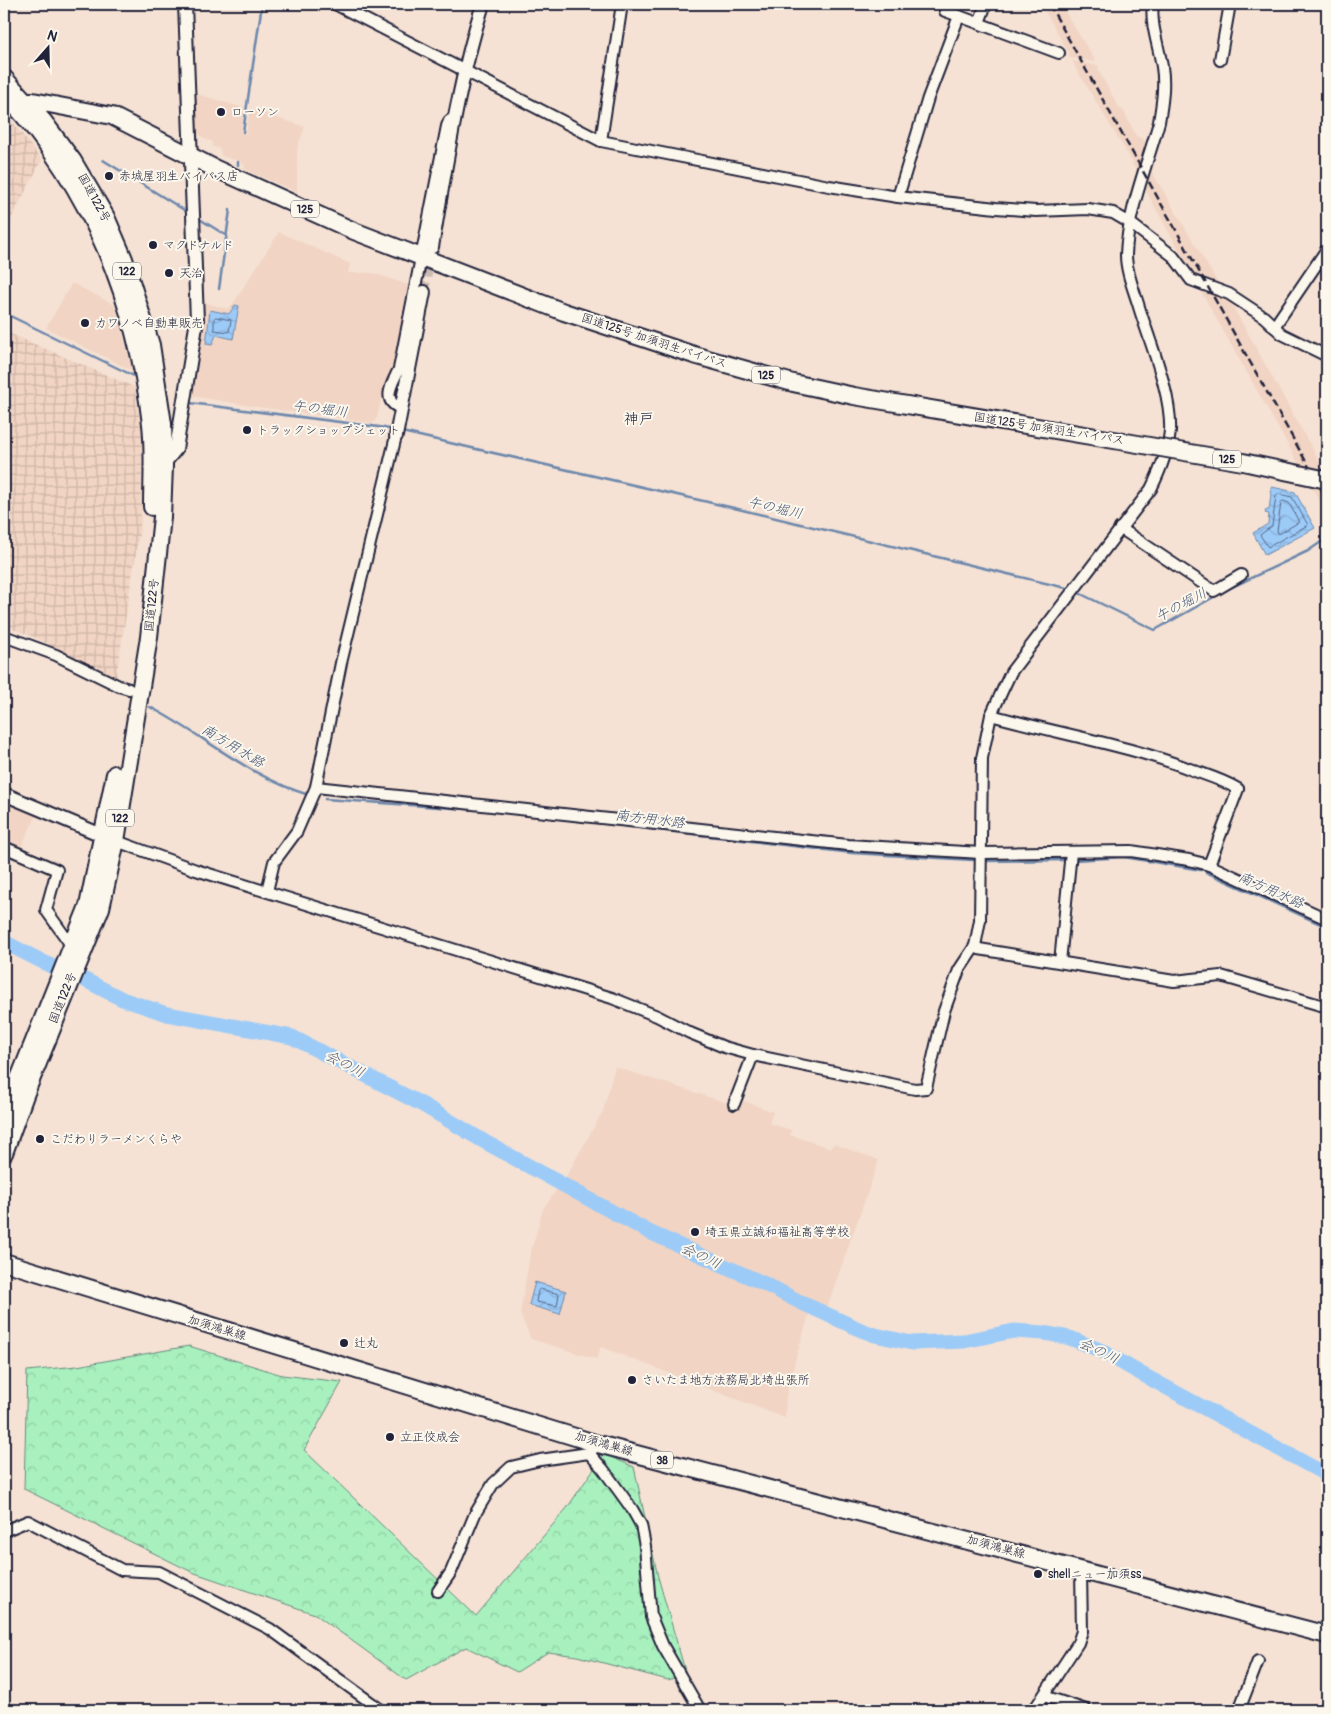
<svg xmlns="http://www.w3.org/2000/svg" width="1331" height="1714" viewBox="0 0 1331 1714" font-family="Pangolin,'Klee One',sans-serif">
  <style>
    .built { fill: #f1d4c3 }
    .industrial { fill: url(#industrial-grid) }
    .forest { fill: url(#forest-crowns); stroke: #65897c }
    .water { fill: url(#water-waves); stroke: #6c87ac }
    .lines { fill: none; stroke-linecap: round; stroke-linejoin: round }
    .shore { stroke: #536687; stroke-width: 1 }
    .stream { stroke: #6c87ac; stroke-width: 2.5 }
    .river { stroke: #9dcbf8; stroke-width: 15 }
    .minor-tunnel { stroke: #cbbcb5; stroke-width: 10; stroke-dasharray: 10 5; stroke-linecap: butt }
    .minor-casing { stroke: #22223b; stroke-width: 14 }
    .tertiary-casing { stroke: #22223b; stroke-width: 16 }
    .primary-casing { stroke: #22223b; stroke-width: 20 }
    .trunk-casing { stroke: #22223b; stroke-width: 20 }
    .minor { stroke: #fbf7ec; stroke-width: 10 }
    .tertiary { stroke: #fbf7ec; stroke-width: 12 }
    .primary { stroke: #fbf7ec; stroke-width: 16 }
    .trunk { stroke: #fbf7ec; stroke-width: 16 }
    .rail { stroke: #22223b; stroke-width: 2.5; stroke-dasharray: 8 4; stroke-linecap: butt }
    .trunk-bridge-casing { stroke: #22223b; stroke-width: 20; stroke-linecap: butt }
    .trunk-bridge { stroke: #fbf7ec; stroke-width: 16 }
    .poi-dot { fill: #22223b; stroke: #fbf7ec; stroke-width: 2 }
    .labels { text-anchor: middle; dominant-baseline: central; stroke-width: 4; stroke-linejoin: round; paint-order: stroke }
    .shield { fill: #fbf7ec; stroke: #636270; stroke-width: 1 }
    .shield-label { font-size: 11px; font-weight: bold; fill: #22223b }
    .poi-label { font-size: 12px; fill: #22223b; stroke: #fbf7ec; text-anchor: start }
    .street-label { font-size: 12px; fill: #22223b; stroke: #fbf7ec }
    .water-label { font-size: 14px; font-style: italic; fill: #475574; stroke: #fbf7ec }
    .quarter-label { font-size: 15px; fill: #22223b; stroke: #fbf7ec }
  </style>
  <defs>
    <pattern id="industrial-grid" width="8" height="8" patternUnits="userSpaceOnUse" patternTransform="scale(1.25)"><rect width="8" height="8" fill="#f1d4c3"/><path d="M0 4h8M4 0v8" fill="none" stroke="#ceb6a8"/></pattern>
    <pattern id="forest-crowns" width="20" height="18" patternUnits="userSpaceOnUse" patternTransform="scale(1.25)"><rect width="20" height="18" fill="#a8f0be"/><path d="M2 6a3 3 0 1 1 6 0M12 15a3 3 0 1 1 6 0" fill="none" stroke="#90cea4"/></pattern>
    <pattern id="water-waves" width="16" height="10" patternUnits="userSpaceOnUse" patternTransform="scale(1.25)"><rect width="16" height="10" fill="#9dcbf8"/><path d="M0 5q4-4 8 0t8 0" fill="none" stroke="#87aed6"/></pattern>
  </defs>
  <rect width="100%" height="100%" fill="#f5e2d4"/>
  <filter id="ink" filterUnits="userSpaceOnUse"><feTurbulence type="fractalNoise" baseFrequency=".02" numOctaves="2"/><feDisplacementMap in="SourceGraphic" scale="10" xChannelSelector="R" yChannelSelector="G"/><feConvolveMatrix kernelMatrix="1 2 1 2 8 2 1 2 1" color-interpolation-filters="sRGB"/></filter>
  <g filter="url(#ink)">
    <g class="built">
      <path d="M1041 4H1066L1065 12 1096 62 1070 58 1068 54 1069 53Z"/>
      <path d="M1073 61 1099 66 1098 70 1120 109 1123 110 1136 136 1143 139 1147 147 1139 174 1132 164 1133 163 1075 67Z"/>
      <path d="M194 93 244 108 241 133H246L250 109 305 127 297 148V192L244 169 245 167 242 162 221 156 220 148 213 147 212 141 207 140 197 133Z"/>
      <path d="M1151 166 1153 168 1152 172 1219 285 1198 279 1184 259 1145 189Z"/>
      <path d="M279 232 350 264 348 273H373L408 285 392 374 384 388 377 418 373 423 258 407 191 396 198 354 204 302 227 309 233 304Z"/>
      <path d="M72 283 115 305 133 371 46 328Z"/>
      <path d="M1199 288 1227 296 1327 475V514Z"/>
      <path d="M4 803 36 816 19 851 4 844Z"/>
      <path d="M615 1067 740 1107 744 1101 773 1112 769 1123 791 1130 790 1135 830 1148 834 1144 879 1160 827 1307 813 1301 793 1368 786 1397 785 1418 601 1347 596 1359 531 1339 520 1314 530 1255 543 1209 567 1175 603 1111Z"/>
    </g>
    <g class="industrial">
      <path d="M4 111 42 160 4 232Z"/>
      <path d="M4 331 134 387 142 432 141 521 116 678 32 636 4 626Z"/>
    </g>
    <path class="forest" d="M189 1346 282 1375 342 1382 304 1450 476 1616 567 1508 604 1454 634 1467 658 1577 686 1674 668 1680 577 1656 548 1652 517 1672 466 1647 406 1680 315 1614 192 1572 24 1489 27 1371 77 1366Z"/>
    <g class="water">
      <path d="M235 305 239 306 233 339 216 335 212 345 206 344 210 310 229 314Z"/>
      <path d="M1272 487 1295 492 1315 528 1265 555 1253 533 1268 524 1269 514 1265 513 1266 510H1269Z"/>
      <path d="M535 1282 566 1291 560 1314 529 1305Z"/>
    </g>
    <g class="lines">
      <g class="shore">
        <path d="M216 317 231 320 229 332 214 330V319Z"/>
        <path d="M1278 494 1292 497 1308 525 1268 547 1260 535 1272 526 1276 496Z"/>
        <path d="M1283 501 1289 503 1299 522 1279 534 1277 531 1281 503Z"/>
        <path d="M540 1289 559 1294 557 1306 536 1302 538 1291Z"/>
      </g>
      <g class="stream">
        <path d="M243 132 262 4"/>
        <path d="M103 160 189 213"/>
        <path d="M238 165V162"/>
        <path d="M198 218 227 236"/>
        <path d="M219 289 230 210"/>
        <path d="M4 313 136 377"/>
        <path d="M190 403 379 427 394 430"/>
        <path d="M402 432 734 508 1070 589"/>
        <path d="M1075 591 1155 630 1230 588 1308 551 1327 538"/>
        <path d="M150 707C204 735 250 778 309 795"/>
        <path d="M325 799 481 810"/>
        <path d="M539 816 852 853 973 860"/>
        <path d="M1075 860 1124 857 1201 870"/>
        <path d="M987 861 1067 860"/>
        <path d="M1206 872 1327 927"/>
        <path d="M317 1707 323 1710"/>
      </g>
      <g class="river">
        <path d="M4 942 55 968"/>
        <path d="M85 980 122 999 167 1014 292 1037 423 1105 485 1142 649 1232 765 1284 802 1303 861 1330 875 1335 912 1343 964 1341 1014 1331 1044 1333 1070 1338 1102 1351 1138 1372 1327 1475"/>
      </g>
      <path class="minor-tunnel" d="M424 292 430 256"/>
      <defs>
        <g id="minor">
          <path d="M335 4 601 141 829 186 898 197 996 208 1036 211 1088 209 1113 213 1130 223 1173 256 1191 280 1229 294 1264 317 1282 334 1327 356"/>
          <path d="M959 16 1059 53"/>
          <path d="M979 23 986 4"/>
          <path d="M1220 60 1230 4"/>
          <path d="M601 141 622 4"/>
          <path d="M898 197 928 98 959 16 945 11 946 4"/>
          <path d="M1274 327 1327 249"/>
          <path d="M402 409C380 401 392 384 399 369L447 126 449 121 455 117"/>
          <path d="M1120 528 1214 591 1241 575"/>
          <path d="M4 636 56 655 119 686 129 689"/>
          <path d="M991 715C1059 734 1129 745 1195 771 1209 776 1225 781 1238 789L1209 865"/>
          <path d="M316 787 848 845 981 853 1131 851 1189 860 1209 865 1327 919"/>
          <path d="M111 839 196 870 612 998 657 1016 690 1033 724 1047 753 1055 915 1089 926 1088 944 1011 959 970 975 946 980 920 982 758 991 715 1011 672 1151 489C1160 471 1168 452 1170 431 1172 394 1150 343 1139 307 1134 290 1126 272 1126 255 1127 214 1148 162 1159 122 1162 104 1165 85 1162 67 1159 46 1150 25 1153 4"/>
          <path d="M4 847 57 870 46 910 71 945"/>
          <path d="M267 891 274 862 297 831 316 787 341 663 396 436"/>
          <path d="M975 946 979 949 1174 981 1221 976 1327 1007"/>
          <path d="M1060 962 1071 852"/>
          <path d="M734 1104 753 1055"/>
          <path d="M589 1453 603 1469 632 1509 641 1525 645 1546 651 1617 663 1646 700 1710"/>
          <path d="M4 1531 28 1521 122 1570 159 1572 270 1629 381 1710"/>
          <path d="M438 1591 451 1572 475 1514 493 1484 511 1467 540 1460 589 1453 594 1448"/>
          <path d="M1044 1696 1086 1710"/>
          <path d="M1034 1710 1078 1643 1082 1631 1081 1570"/>
          <path d="M1239 1710 1258 1661"/>
        </g>
        <g id="tertiary">
          <path d="M432 247C446 166 458 83 483 4"/>
          <path d="M396 436 424 292"/>
          <path d="M162 466 176 449 197 320 185 4"/>
          <path d="M4 794 104 836"/>
        </g>
        <path id="primary" d="M4 1262 598 1444 1327 1635"/>
        <g id="trunk">
          <path d="M4 78 44 122 73 161 106 217 124 259 151 345 163 424 164 466 162 517 149 637 116 841 101 908 25 1095 4 1153"/>
          <path d="M8 98C92 188 137 303 151 424 154 451 152 480 152 507"/>
          <path d="M14 105 22 101H33L112 116 214 168 354 231 564 312 694 355 793 383 854 396 1126 442"/>
          <path d="M4 1116 88 906 115 774"/>
        </g>
      </defs>
      <use href="#minor" class="minor-casing"/>
      <use href="#tertiary" class="tertiary-casing"/>
      <use href="#primary" class="primary-casing"/>
      <use href="#trunk" class="trunk-casing"/>
      <use href="#minor" class="minor"/>
      <use href="#tertiary" class="tertiary"/>
      <use href="#primary" class="primary"/>
      <use href="#trunk" class="trunk"/>
      <path class="rail" d="M1049 4 1327 499"/>
      <defs>
        <path id="trunk-bridge" d="M1126 442 1243 462 1327 480"/>
      </defs>
      <use href="#trunk-bridge" class="trunk-bridge-casing"/>
      <use href="#trunk-bridge" class="trunk-bridge"/>
    </g>
  </g>
  <g class="poi-dot">
    <circle cx="221" cy="112" r="5"/>
    <circle cx="109" cy="176" r="5"/>
    <circle cx="153" cy="245" r="5"/>
    <circle cx="169" cy="273" r="5"/>
    <circle cx="85" cy="323" r="5"/>
    <circle cx="247" cy="430" r="5"/>
    <circle cx="40" cy="1139" r="5"/>
    <circle cx="695" cy="1232" r="5"/>
    <circle cx="344" cy="1343" r="5"/>
    <circle cx="632" cy="1380" r="5"/>
    <circle cx="390" cy="1437" r="5"/>
    <circle cx="1038" cy="1574" r="5"/>
  </g>
  <g class="labels">
    <g class="shield">
      <rect x="291" y="200.5" width="28" height="17" rx="4"/>
      <rect x="113" y="262.5" width="28" height="17" rx="4"/>
      <rect x="752" y="366.5" width="28" height="17" rx="4"/>
      <rect x="1213" y="450.5" width="28" height="17" rx="4"/>
      <rect x="106" y="809.5" width="28" height="17" rx="4"/>
      <rect x="651" y="1451.5" width="22" height="17" rx="4"/>
    </g>
    <g class="shield-label">
      <text x="305" y="209">125</text>
      <text x="127" y="271">122</text>
      <text x="766" y="375">125</text>
      <text x="1227" y="459">125</text>
      <text x="120" y="818">122</text>
      <text x="662" y="1460">38</text>
    </g>
    <g class="poi-label">
      <text x="231" y="112">ローソン</text>
      <text x="119" y="176">赤城屋羽生バイパス店</text>
      <text x="163" y="245">マクドナルド</text>
      <text x="179" y="273">天治</text>
      <text x="95" y="323">カワノベ自動車販売</text>
      <text x="257" y="430">トラックショップジェット</text>
      <text x="50" y="1139">こだわりラーメンくらや</text>
      <text x="705" y="1232">埼玉県立誠和福祉高等学校</text>
      <text x="354" y="1343">辻丸</text>
      <text x="642" y="1380">さいたま地方法務局北埼出張所</text>
      <text x="400" y="1437">立正佼成会</text>
      <text x="1048" y="1574">shellニュー加須ss</text>
    </g>
    <g class="street-label">
      <text transform="translate(94 198) rotate(61)">国道122号</text>
      <text transform="translate(654 341) rotate(18)">国道125号 加須羽生バイパス</text>
      <text transform="translate(1049 429) rotate(9)">国道125号 加須羽生バイパス</text>
      <text transform="translate(152 605) rotate(-84)">国道122号</text>
      <text transform="translate(63 998) rotate(-68)">国道122号</text>
      <text transform="translate(217 1328) rotate(17)">加須鴻巣線</text>
      <text transform="translate(604 1444) rotate(16)">加須鴻巣線</text>
      <text transform="translate(996 1547) rotate(15)">加須鴻巣線</text>
    </g>
    <g class="water-label">
      <text transform="translate(320 409) rotate(7)">午の堀川</text>
      <text transform="translate(775 508) rotate(13)">午の堀川</text>
      <text transform="translate(1181 605) rotate(-28)">午の堀川</text>
      <text transform="translate(233 746) rotate(31)">南方用水路</text>
      <text transform="translate(650 819) rotate(7)">南方用水路</text>
      <text transform="translate(1271 890) rotate(24)">南方用水路</text>
      <text transform="translate(345 1064) rotate(27)">会の川</text>
      <text transform="translate(701 1256) rotate(25)">会の川</text>
      <text transform="translate(1099 1351) rotate(25)">会の川</text>
    </g>
    <g class="quarter-label">
      <text x="639" y="419">神戸</text>
    </g>
  </g>
  <rect width="1331" height="1714" fill="none" stroke="#fbf7ec" stroke-width="20"/>
  <rect x="10" y="10" width="1311" height="1694" fill="none" stroke="#22223b" stroke-width="2" filter="url(#ink)"/>
  <g transform="translate(48 48) rotate(20)" stroke="#fbf7ec" stroke-width="4" paint-order="stroke">
  <path d="M0-4L9 19L0 12L-9 19Z" fill="#22223b"/>
  <text y="-8" font-size="14" font-weight="bold" text-anchor="middle" fill="#22223b">N</text>
  </g>
</svg>
